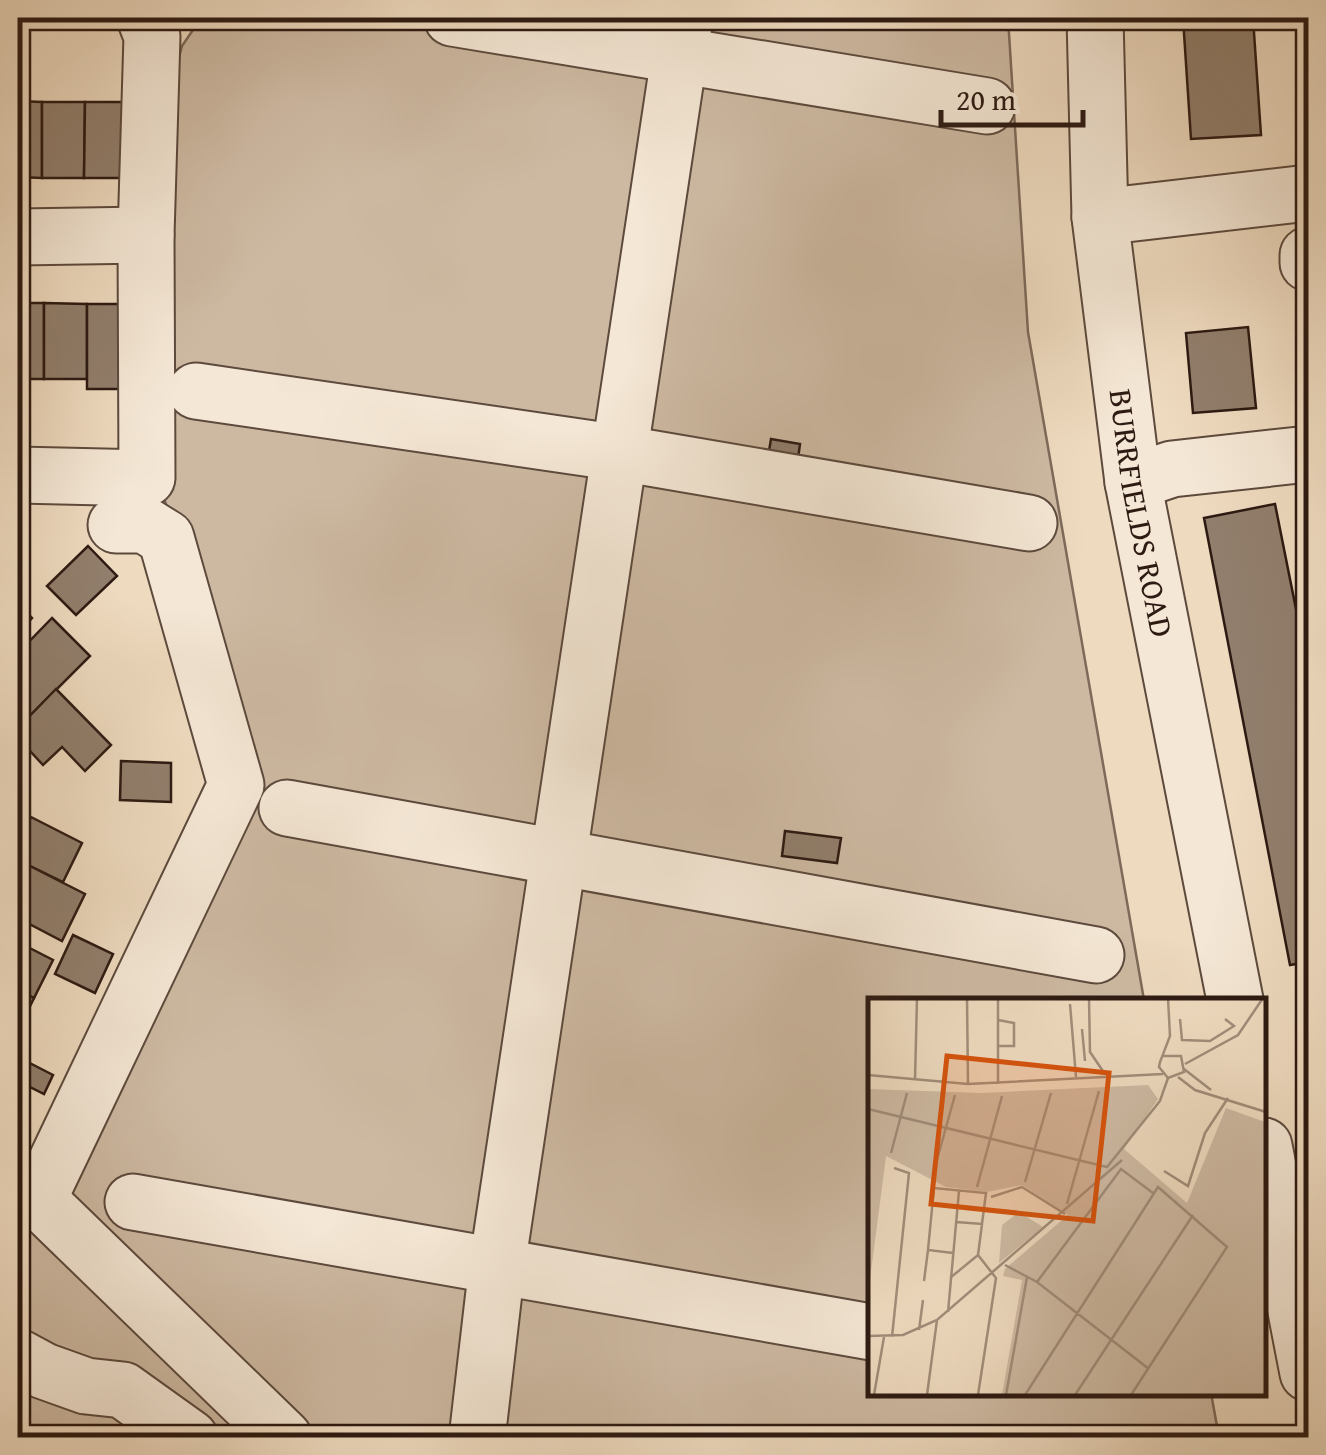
<svg xmlns="http://www.w3.org/2000/svg" width="1326" height="1455" viewBox="0 0 1326 1455" font-family="'Gentium Book Plus',serif">
  <style>
    .green { fill: #cdb9a2; stroke: #7d6a5a; stroke-width: 2.5 }
    .building { fill: #917e6c; stroke: #2d1a12; stroke-width: 2.5 }
    .lines { fill: none; stroke-linecap: round; stroke-linejoin: round }
    .minor-casing { stroke: #5d4a3d; stroke-width: 59 }
    .minor { stroke: #f4e7d5; stroke-width: 55 }
    .labels { text-anchor: middle; dominant-baseline: central; stroke-width: 8; stroke-linejoin: round; paint-order: stroke }
    .street-label { font-size: 32px; fill: #2d1a12; stroke: #f4e7d5 }
    .inset-road { fill: none; stroke: #a18d7a; stroke-width: 2.5 }
    .view { fill: #d5530d; fill-opacity: 0.15; stroke: #d5530d; stroke-width: 5 }
    .inset-edge { fill: none; stroke: #2d1a12; stroke-width: 5 }
  </style>
  <rect width="100%" height="100%" fill="#eedabf"/>
  <filter id="stains"><feTurbulence type="fractalNoise" baseFrequency=".002" numOctaves="4"/><feColorMatrix values="0 0 0 0 .2 0 0 0 0 .09 0 0 0 0 .02 0 0 0 .5 -.17"/></filter>
  <radialGradient id="worn" r=".72"><stop offset=".6" stop-color="#630" stop-opacity="0"/><stop offset="1" stop-color="#630" stop-opacity=".3"/></radialGradient>
  <path class="green" d="M201 18H1008L1028 332 1144 1000H871V1392L1211 1393 1219 1437H18V1213L258 783 159 483 163 119 182 46Z"/>
  <g class="building">
    <path d="M1183 18H1253L1261 135 1191 139Z"/>
    <path d="M1303 18H1308V95Z"/>
    <path d="M18 101 42 102V178L18 177Z"/>
    <path d="M42 102H85L84 178H42Z"/>
    <path d="M85 102H125L124 178H84Z"/>
    <rect x="18" y="303" width="26" height="76"/>
    <path d="M44 303 87 304V379H44Z"/>
    <rect x="87" y="304" width="44" height="85"/>
    <path d="M1248 327 1256 408 1193 413 1186 333Z"/>
    <path d="M771 439 800 444 796 473 766 469Z"/>
    <path d="M1275 504 1298 619 1308 617V962L1290 965 1204 518Z"/>
    <path d="M88 546 117 576 76 615 47 586Z"/>
    <path d="M18 603 32 618 18 634Z"/>
    <path d="M52 618 90 656 18 728V653Z"/>
    <path d="M56 689 111 745 85 771 62 747 43 765 18 738V728Z"/>
    <path d="M121 761 171 763V802L120 800Z"/>
    <path d="M31 817 82 843 63 882 18 860V845Z"/>
    <path d="M785 831 841 838 837 863 782 856Z"/>
    <path d="M18 860 85 894 62 941 18 918Z"/>
    <path d="M73 935 113 954 95 993 55 974Z"/>
    <path d="M18 942 53 960 34 998 18 990Z"/>
    <path d="M18 990 34 998 18 1031Z"/>
    <path d="M18 1057 53 1075 44 1094 18 1081Z"/>
  </g>
  <g class="lines">
    <defs>
      <g id="minor">
        <path d="M452 18 987 106"/>
        <path id="s1" d="M1095 18 1100 217 1133 482 1235 1000"/>
        <path d="M1100 217 1308 193"/>
        <path d="M18 237 146 235"/>
        <path d="M1308 255V263"/>
        <path d="M196 391 620 453 1029 523"/>
        <path d="M18 475 147 478 146 235 152 36 145 18"/>
        <path d="M1133 482 1172 469 1308 454"/>
        <path d="M287 808 1096 955"/>
        <path d="M1264 1146 1308 1373"/>
        <path d="M18 1180 284 1438"/>
        <path d="M38 1200 236 785 166 538 145 525H116"/>
        <path d="M133 1202 871 1332"/>
        <path d="M18 1357 44 1371 86 1386 123 1390 190 1438"/>
        <path d="M479 1438 478 1430 497 1266 685 18"/>
      </g>
    </defs>
    <use href="#minor" class="minor-casing"/>
    <use href="#minor" class="minor"/>
  </g>
  <g class="labels">
    <g class="street-label">
      <text stroke="none"><textPath href="#s1" startOffset="498">BURRFIELDS ROAD</textPath></text>
    </g>
  </g>
  <g transform="translate(868 998)">
    <rect width="398" height="398" fill="#eedabf"/>
    <path d="M280 87 290 101 256 151 319 205 358 110 397 124V397H134L154 282 135 278 137 271 200 217 154 187 119 194 78 189 18 158 0 297V91L112 95ZM151 214 175 229 131 265 134 227Z" fill="#cdb9a2"/>
    <path class="inset-road" d="M99 0 100 86M130 0V86M221 0 222 54 237 76M0 1V51M202 6 208 79M312 21 314 42 342 43 366 28 357 21M214 31 217 63M129 48H146V25L130 22M295 58H313L316 74 300 80 291 69 292 64 302 38 300 0M317 66 370 37 395 0M316 71 343 92M0 77 100 86 295 76M310 79 327 92 398 114M47 82 49 0M0 111 239 169 292 103 300 80M23 155 39 95M296 173 320 188 337 135 360 100M65 176 87 97M157 184 183 95M109 189 134 98M123 199 154 189 197 216M199 206 231 93M0 213V253M85 255 60 252 66 190 118 195 114 226 88 224M110 257 114 226M137 267 169 284 281 371M82 280 110 257 128 280 110 397M56 283 60 252M169 284 253 171 285 195M80 314 91 193M51 332 55 302M0 338 35 337 69 322 254 162M24 339 41 175 26 170M6 397 16 339M59 397 69 322M138 397 159 279M157 397 290 189 359 249 263 397M207 397 325 217"/>
    <path class="view" d="M79 58 241 75 225 223 63 206Z"/>
    <rect width="398" height="398" class="inset-edge"/>
  </g>
  <rect width="1326" height="1455" fill="none" stroke="#eedabf" stroke-width="60"/>
  <rect x="20" y="20" width="1286" height="1415" fill="none" stroke="#2d1a12" stroke-width="5"/>
  <rect x="30" y="30" width="1266" height="1395" fill="none" stroke="#2d1a12" stroke-width="2.5"/>
  <path d="M941 110v15h142v-15" fill="none" stroke="#2d1a12" stroke-width="5"/>
  <text x="956" y="110" font-size="30" fill="#2d1a12" stroke="#f4e7d5" stroke-width="8" paint-order="stroke">20 m</text>
  <rect width="100%" height="100%" filter="url(#stains)"/>
  <rect width="100%" height="100%" fill="url(#worn)"/>
</svg>
